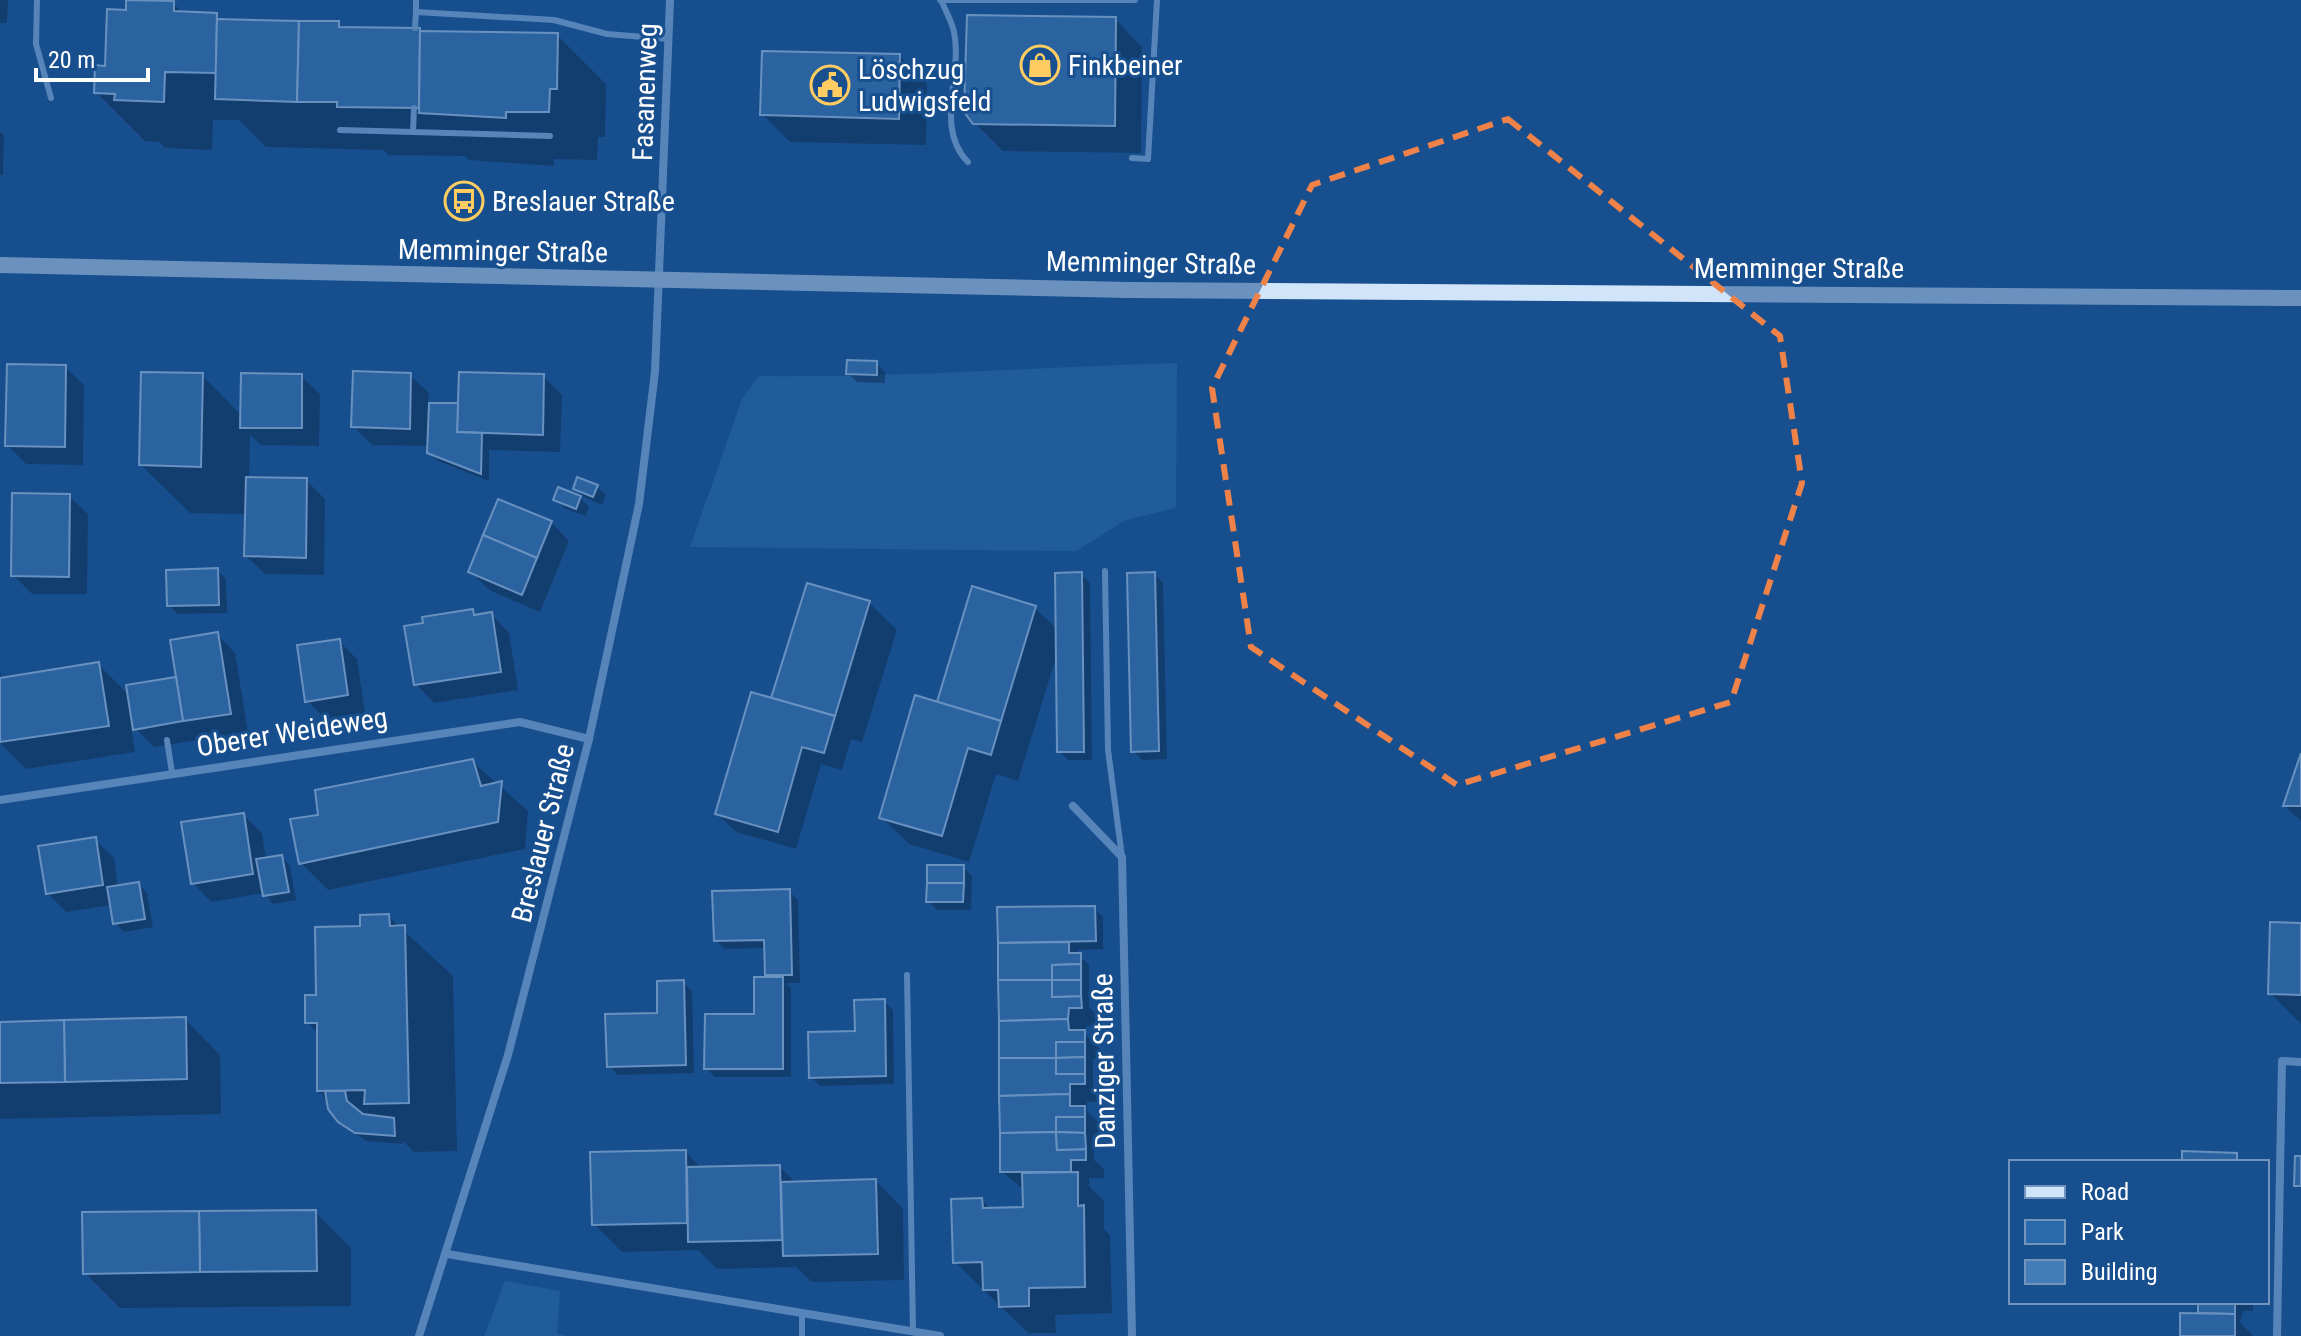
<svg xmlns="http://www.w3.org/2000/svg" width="2301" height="1336" viewBox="0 0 2301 1336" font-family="'Roboto Condensed',sans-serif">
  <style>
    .green { fill: #2a6aac }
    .shadow { fill: #0007 }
    .building { fill: #447cb8; stroke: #cae2fb; stroke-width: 2 }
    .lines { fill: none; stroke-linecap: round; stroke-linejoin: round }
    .lane { stroke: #a4c8ef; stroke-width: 6 }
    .street { stroke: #a4c8ef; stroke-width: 8 }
    .secondary { stroke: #d1e5fa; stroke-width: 16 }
    .marked { fill: none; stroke: #ee8249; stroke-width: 6; stroke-dasharray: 16 10; stroke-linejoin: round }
    .labels { text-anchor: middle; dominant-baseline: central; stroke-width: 6; stroke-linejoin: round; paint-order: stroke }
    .poi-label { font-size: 28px; fill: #fff; stroke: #184f8e; text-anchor: start }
    .street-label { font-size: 28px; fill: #fff; stroke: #184f8e }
  </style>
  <rect width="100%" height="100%" fill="#184f8e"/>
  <g class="green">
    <path d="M1177 363 1176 508 1126 520 1076 551 690 547 742 399 759 376C898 378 1037 367 1177 363Z"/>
    <path d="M505 1281 560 1291 557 1334 566 1336H484Z"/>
  </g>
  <g class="shadow">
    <path d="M0 0H8L7 23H0Z"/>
    <path d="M173 3 184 14 216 15 223 21 338 23 343 29 419 30 422 33 557 35 606 84 605 137H598L597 160 554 159V166L469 160 465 156 388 155 384 150 266 147 239 120H213L212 150 165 148 159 142 145 141 96 92 128 12Z"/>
    <path d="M1115 19 1142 47 1141 153 1003 151 975 123Z"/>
    <path d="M900 56 927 84 926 145 790 142 762 114Z"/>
    <path d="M0 132 4 136 3 175H0Z"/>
    <path d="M876 363 885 372V383L857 382 848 373Z"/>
    <path d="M65 367 84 385 83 465 26 464 7 445Z"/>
    <path d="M202 375 242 416 301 376 320 394 319 446 261 445 250 435 249 479 306 480 325 499 324 575 265 574 246 556 247 514 190 513 141 465Z"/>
    <path d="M410 375 429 393 428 405H457L543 376 562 395 560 452 489 450V481L438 461 429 452V446L372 445 353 426Z"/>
    <path d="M597 487 606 495 602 505 584 497 575 488Z"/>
    <path d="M69 496 88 514 87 594H32L13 575Z"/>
    <path d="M580 498 589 507 585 516 564 508 556 499Z"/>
    <path d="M551 522 569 541 540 612 489 590 471 572Z"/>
    <path d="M217 570 226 579 227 613 178 614 169 605Z"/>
    <path d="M1081 574 1090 583 1092 760H1068L1059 751 1057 654 1018 781 996 774 969 862 909 844 881 817 1035 608 1058 630Z"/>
    <path d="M1154 574 1163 583 1167 759 1142 760 1133 751Z"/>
    <path d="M869 603 897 630 862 742 851 739 842 770 821 764 796 849 736 832 717 814 772 700Z"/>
    <path d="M473 611 478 616 491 614 509 633 518 690 434 703 416 684Z"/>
    <path d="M217 634 235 653 248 732 154 747 131 724 135 752 26 769 0 743V671L2 679 98 664 130 696 178 678Z"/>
    <path d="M339 641 357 659 365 713 326 719 307 701Z"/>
    <path d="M2301 759V821L2285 806Z"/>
    <path d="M472 761 528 811 525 849 328 890 301 863 320 816Z"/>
    <path d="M243 815 262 833 266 860 281 857 290 866 296 900 273 904 264 893 211 902 193 883Z"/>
    <path d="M95 840 114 858 118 888 139 884 147 893 153 927 124 932 115 923 112 905 66 912 47 893Z"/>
    <path d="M963 867 972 876 971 910H937L928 901Z"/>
    <path d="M790 892 798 900 800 983H786L791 988V1077H715L706 1068 756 1016 771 979 766 975V948L724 949 716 940Z"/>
    <path d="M1094 908 1103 917V949L1077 950V955L1089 964V1007L1099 1017V1025L1086 1026V1035L1102 1051V1059H1093V1085L1103 1094V1102H1087V1111L1102 1126V1135H1093L1094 1160 1104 1169V1178H1089V1186L1104 1201V1229L1110 1235 1112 1313 1055 1315 1056 1333H1028L955 1262 982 1200 991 1210 1025 1209 1024 1190 1002 1172 999 909Z"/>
    <path d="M388 916 453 976 457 1151 414 1152 402 1140 403 1144 366 1141 339 1121 319 1090V1034L307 1022 318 997 363 928Z"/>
    <path d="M2301 925V1024L2270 993Z"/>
    <path d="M683 982 692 991 694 1073 618 1075 609 1066 659 1015Z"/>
    <path d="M884 1001 893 1010 894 1084 820 1086 811 1077 857 1033Z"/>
    <path d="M185 1019 220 1055 221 1114 0 1119V1024Z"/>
    <path d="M686 1152 702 1169 780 1167 796 1183 876 1181 903 1209 904 1280 812 1282 796 1267 717 1269 698 1250 622 1252 594 1224Z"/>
    <path d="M315 1212 351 1248V1306L120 1308 85 1273Z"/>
    <path d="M2193 1302H2253V1311H2243L2240 1322 2253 1336H2182L2203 1315Z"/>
  </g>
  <g class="building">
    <path d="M126 0 174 1V11L217 13 216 73 165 72 164 102 114 100 115 94 94 93 95 65 105 66 107 9 126 10Z"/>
    <path d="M967 15 1116 17 1115 126 973 124 964 112Z"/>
    <path d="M217 19 299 21 297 102 215 99Z"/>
    <path d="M299 21H339V27L420 28 419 108 337 107V102H297Z"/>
    <path d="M420 31 558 33 557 89H550L549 112H506V118L419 113Z"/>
    <path d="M762 51 900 54 899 119 760 115Z"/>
    <path d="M847 360 877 361V375L846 374Z"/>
    <path d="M7 364 66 365 65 447 5 446Z"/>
    <path d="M353 371 411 373 410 429 351 427Z"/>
    <path d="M141 372 203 373 201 467 139 465Z"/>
    <path d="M459 372 544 374 543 435 457 432Z"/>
    <path d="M241 373 302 374V428H240Z"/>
    <path d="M429 403H458L457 432 482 433 481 474 427 453Z"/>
    <path d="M246 477 307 478 306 558 244 556Z"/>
    <path d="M577 477 598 485 593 497 573 489Z"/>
    <path d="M558 487 581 496 576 509 553 500Z"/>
    <path d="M12 493 70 494 69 577 11 576Z"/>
    <path d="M498 499 552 521 537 558 483 535Z"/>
    <path d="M483 535 537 558 522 595 468 572Z"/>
    <path d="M218 568 219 605 167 606 166 570Z"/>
    <path d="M1082 572 1084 752H1057L1055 573Z"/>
    <path d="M1155 572 1159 751 1131 752 1127 573Z"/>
    <path d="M807 583 870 601 835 716 771 698Z"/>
    <path d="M972 586 1036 606 1001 721 937 702Z"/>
    <path d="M473 609 474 615 492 612 501 672 414 685 404 626 423 623 422 617Z"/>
    <path d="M218 632 231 714 183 721 170 640Z"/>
    <path d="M340 639 348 695 305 702 297 645Z"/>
    <path d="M99 662 109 726 0 742V678Z"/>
    <path d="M176 677 183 721 133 730 126 685Z"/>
    <path d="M751 692 835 716 824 753 802 747 778 832 715 814Z"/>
    <path d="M915 695 1001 721 991 755 968 748 942 836 879 818Z"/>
    <path d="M2301 753V806H2283Z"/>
    <path d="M473 759 481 786 502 781 498 822 299 864 290 819 318 815 315 790Z"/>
    <path d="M244 813 253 874 191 884 181 822Z"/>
    <path d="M96 837 103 885 46 894 38 846Z"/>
    <path d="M282 855 289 892 263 896 256 859Z"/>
    <rect x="927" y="865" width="37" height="18"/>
    <path d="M139 882 145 919 113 924 107 887Z"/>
    <path d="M927 883H964L963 902H926Z"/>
    <path d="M790 889 792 975H765L764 940 714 941 712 891Z"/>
    <path d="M1095 906 1096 941 998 943 997 907Z"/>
    <path d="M389 914 390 926 405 925 409 1103 364 1104 365 1090 317 1091V1023H305V995H316L315 927 360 926V915Z"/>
    <path d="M2270 922 2301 923V995L2268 994Z"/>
    <path d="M1069 942V953H1081V964L1052 965V980H998V943Z"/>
    <path d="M1081 964V980H1052V965Z"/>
    <path d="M754 977H783V1069H704L705 1014H754Z"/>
    <path d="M684 980 686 1065 607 1067 605 1014 657 1013V981Z"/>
    <path d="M998 980H1052V997L1081 996 1082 1008H1069L1068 1019 999 1021Z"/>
    <path d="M1052 980H1081V996L1052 997Z"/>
    <path d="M885 999 886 1076 809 1078 808 1032 855 1031 854 1000Z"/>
    <path d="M186 1017 187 1079 65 1082 64 1020Z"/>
    <path d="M1068 1019 1069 1030H1085V1042H1056V1058H999V1021Z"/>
    <path d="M64 1020 65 1082 0 1083V1022Z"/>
    <path d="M1056 1042H1085V1057L1056 1058Z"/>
    <path d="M1085 1057V1074H1056V1058Z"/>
    <path d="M999 1058H1056V1074H1085V1084H1070V1094L999 1096Z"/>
    <path d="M325 1091H345L347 1101 363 1114 394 1118 395 1136 355 1133 338 1122 328 1109Z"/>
    <path d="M1070 1094V1106H1085V1117H1056V1132L1000 1133 999 1096Z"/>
    <path d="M1056 1117H1085V1133L1056 1132Z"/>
    <path d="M1056 1132 1057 1150 1086 1149V1160H1071V1172H1000V1133Z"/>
    <path d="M1056 1132 1085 1133 1086 1149 1057 1150Z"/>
    <path d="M686 1150 687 1223 592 1225 590 1152Z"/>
    <path d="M2182 1151 2237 1153V1162H2182Z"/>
    <path d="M2295 1156H2301V1186H2294Z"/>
    <path d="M780 1165 782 1240 688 1242 687 1167Z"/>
    <path d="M1078 1172V1206L1084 1205 1085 1287 1029 1288V1306L999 1307 998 1290H983L982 1262 953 1263 951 1199 982 1198 983 1208 1023 1207 1022 1173Z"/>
    <path d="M876 1179 878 1254 783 1256 781 1182Z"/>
    <path d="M316 1210 317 1271 200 1272 199 1211Z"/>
    <path d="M199 1211 200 1272 83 1274 82 1212Z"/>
    <path d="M2198 1302H2235V1314L2198 1313Z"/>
    <path d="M2180 1313 2235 1314V1336H2180Z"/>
  </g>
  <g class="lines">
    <g class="lane">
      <path d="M37 0 36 44 51 98"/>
      <path d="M416 0V12L554 20 607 34 669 39"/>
      <path d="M940 0H1135"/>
      <path d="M942 2C946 12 952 22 954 32 963 74 934 128 968 162"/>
      <path d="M415 28 416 12"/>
      <path d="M414 108 413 132 550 136"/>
      <path d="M340 130 413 132"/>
      <path d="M1132 158 1148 159 1157 0"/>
      <path d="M1105 571 1108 750 1122 857"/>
      <path d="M167 740 172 773"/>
      <path d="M907 975 913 1332"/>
      <path d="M802 1313V1336"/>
    </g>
    <g class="street">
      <path d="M0 800 520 722 589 739"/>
      <path d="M1073 806 1122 857 1132 1336"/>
      <path d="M447 1254 940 1336"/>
      <path d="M419 1336 508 1055 589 739 639 504 655 372 670 0"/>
      <path d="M2277 1336 2282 1061 2301 1062"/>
    </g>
    <path class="secondary" d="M0 265 1128 290 2301 298"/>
  </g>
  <path d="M0 0H2301V1336H0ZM1508 119 1780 336 1802 483 1731 702 1457 785 1251 647 1212 388 1312 185Z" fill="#184f8e" fill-opacity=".55" fill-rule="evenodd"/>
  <path class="marked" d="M1508 119 1780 336 1802 483 1731 702 1457 785 1251 647 1212 388 1312 185Z"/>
  <defs>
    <symbol id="shop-ring" viewBox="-11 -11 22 22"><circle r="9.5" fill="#184f8e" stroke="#ffcc62" stroke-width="1.5"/><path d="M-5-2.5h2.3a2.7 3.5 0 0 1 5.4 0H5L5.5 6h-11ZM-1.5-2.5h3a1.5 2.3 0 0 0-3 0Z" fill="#ffcc62"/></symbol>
    <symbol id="civic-ring" viewBox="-11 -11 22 22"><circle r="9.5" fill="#184f8e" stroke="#ffcc62" stroke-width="1.5"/><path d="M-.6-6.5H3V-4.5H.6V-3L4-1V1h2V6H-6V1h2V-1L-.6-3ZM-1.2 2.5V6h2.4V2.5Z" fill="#ffcc62"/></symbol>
    <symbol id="bus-ring" viewBox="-11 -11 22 22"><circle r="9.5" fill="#184f8e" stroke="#ffcc62" stroke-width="1.5"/><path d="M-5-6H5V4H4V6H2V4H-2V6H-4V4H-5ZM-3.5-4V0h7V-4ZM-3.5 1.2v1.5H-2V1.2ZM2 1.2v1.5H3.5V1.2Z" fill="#ffcc62"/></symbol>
  </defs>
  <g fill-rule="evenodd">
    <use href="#shop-ring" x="1018" y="43" width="44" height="44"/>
    <use href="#civic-ring" x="808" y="63" width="44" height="44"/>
    <use href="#bus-ring" x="442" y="179" width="44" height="44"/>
  </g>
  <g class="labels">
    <g class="poi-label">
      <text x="1068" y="65">Finkbeiner</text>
      <text x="858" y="69">Löschzug<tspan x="858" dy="32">Ludwigsfeld</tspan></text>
      <text x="492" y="201">Breslauer Straße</text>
    </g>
    <g class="street-label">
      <text transform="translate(645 92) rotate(-88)">Fasanenweg</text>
      <text transform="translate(503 251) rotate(1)">Memminger Straße</text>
      <text transform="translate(1151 263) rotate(1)">Memminger Straße</text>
      <text x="1799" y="268">Memminger Straße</text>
      <text transform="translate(292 732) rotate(-9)">Oberer Weideweg</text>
      <text transform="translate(543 833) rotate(-76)">Breslauer Straße</text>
      <text transform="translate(1104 1061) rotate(-91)">Danziger Straße</text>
    </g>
  </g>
  <rect x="2009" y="1160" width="260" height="144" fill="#184f8e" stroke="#7495bb" stroke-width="2"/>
  <rect x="2025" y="1186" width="40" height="12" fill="#d1e5fa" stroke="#7495bb" stroke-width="2"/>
  <text x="2081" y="1200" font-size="24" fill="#ffffff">Road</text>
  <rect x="2025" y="1220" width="40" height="24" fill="#2a6aac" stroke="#7495bb" stroke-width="2"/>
  <text x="2081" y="1240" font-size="24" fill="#ffffff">Park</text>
  <rect x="2025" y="1260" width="40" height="24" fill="#447cb8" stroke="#7495bb" stroke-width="2"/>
  <text x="2081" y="1280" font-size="24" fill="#ffffff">Building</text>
  <path d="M36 68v12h112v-12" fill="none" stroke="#ffffff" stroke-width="4"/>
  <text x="48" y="68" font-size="24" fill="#ffffff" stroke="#184f8e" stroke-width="6" paint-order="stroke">20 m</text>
</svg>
